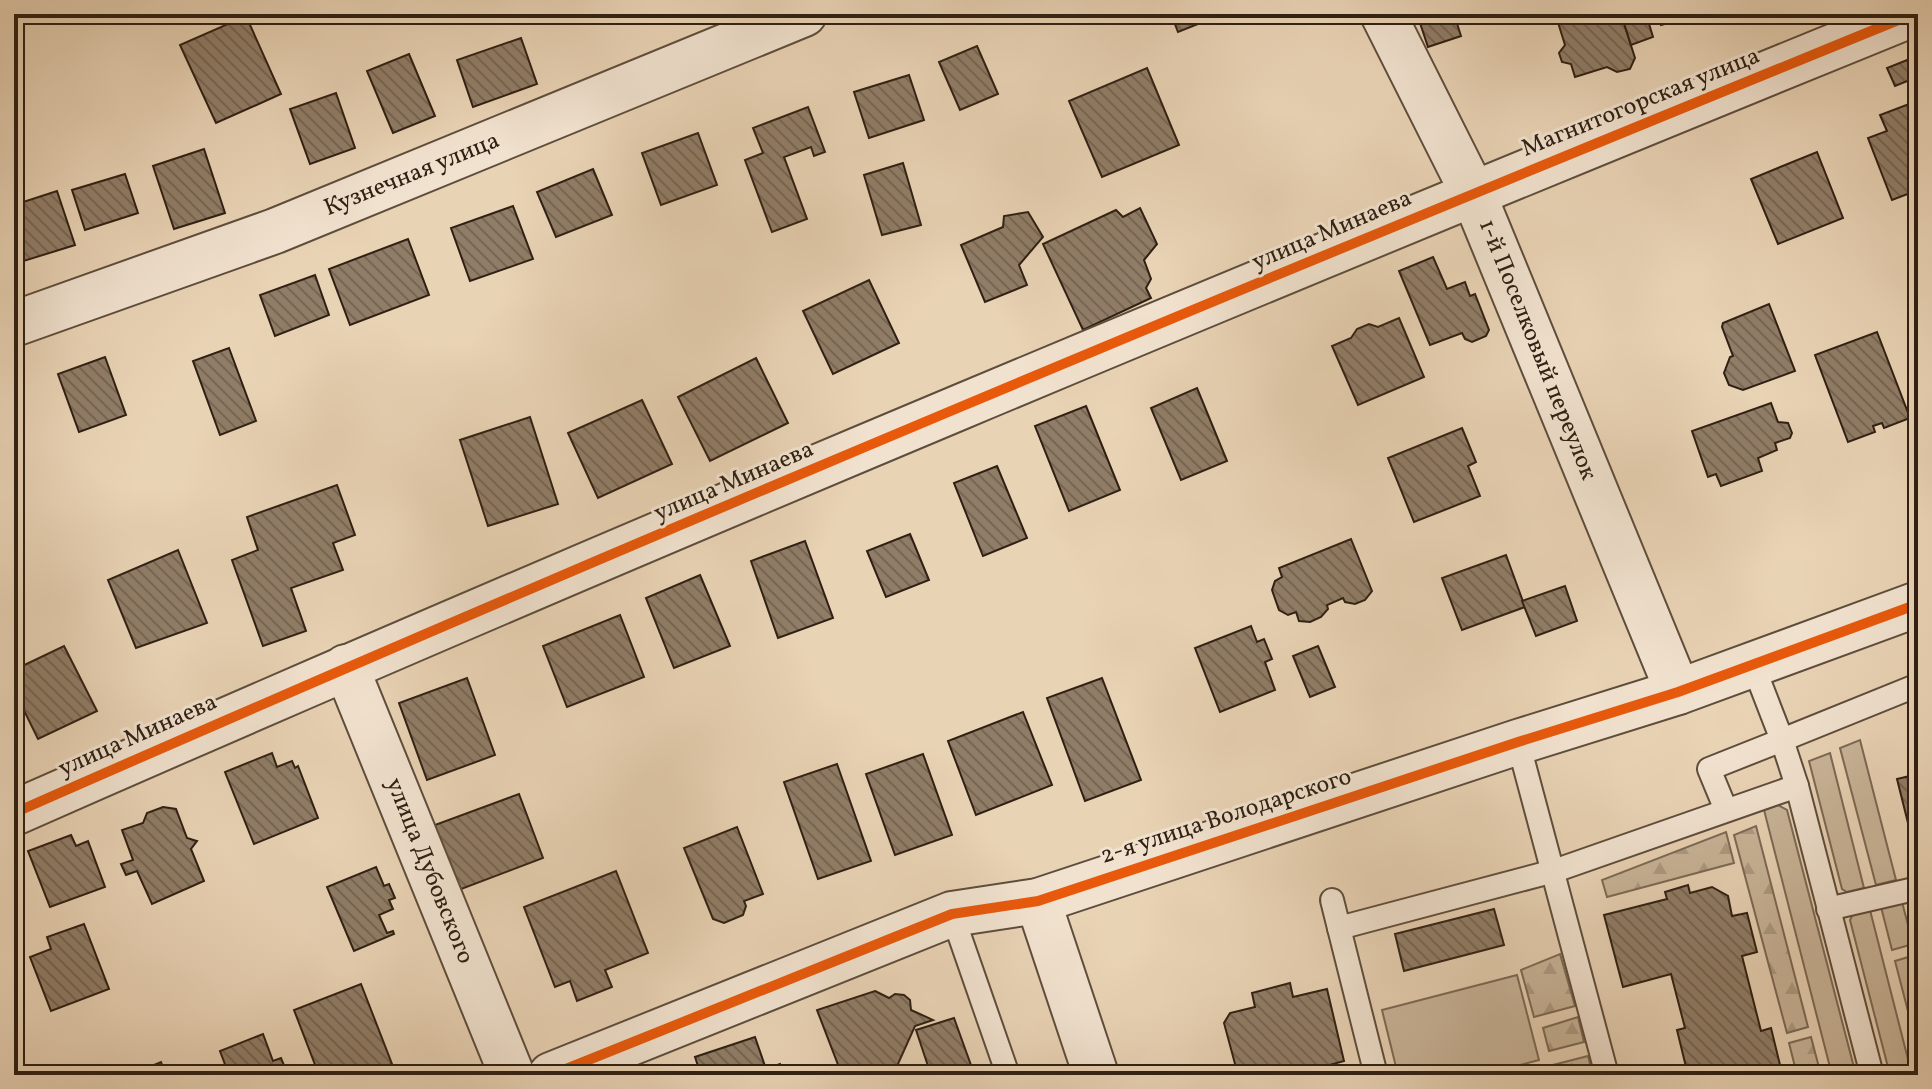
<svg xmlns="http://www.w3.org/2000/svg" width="1932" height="1089" viewBox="0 0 1932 1089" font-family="Vollkorn,serif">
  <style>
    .green { fill: #c9b599; stroke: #7c6a56; stroke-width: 2 }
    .forest { fill: url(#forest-firs); stroke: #7c6a56; stroke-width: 2 }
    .building { fill: url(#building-back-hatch); stroke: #2f2013; stroke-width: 2 }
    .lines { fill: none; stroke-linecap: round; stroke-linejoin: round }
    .lane-casing { stroke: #5e4d3c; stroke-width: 26 }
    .street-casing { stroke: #5e4d3c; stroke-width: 48 }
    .lane { stroke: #f1e2cf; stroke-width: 22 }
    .street { stroke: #f1e2cf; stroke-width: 44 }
    .cycleway-casing { stroke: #f1e2cf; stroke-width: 15 }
    .cycleway { stroke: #e8590c; stroke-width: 10 }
    .labels { text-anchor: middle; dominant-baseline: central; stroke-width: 6; stroke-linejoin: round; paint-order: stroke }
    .street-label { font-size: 24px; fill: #2f2013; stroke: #f1e2cf }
  </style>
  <defs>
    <pattern id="forest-firs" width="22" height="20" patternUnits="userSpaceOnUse" patternTransform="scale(2)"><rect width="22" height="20" fill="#c9b599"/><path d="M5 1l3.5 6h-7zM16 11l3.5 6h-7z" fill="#ad9b83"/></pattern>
    <pattern id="building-back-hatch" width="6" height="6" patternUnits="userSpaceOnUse" patternTransform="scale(2)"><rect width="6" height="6" fill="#907d67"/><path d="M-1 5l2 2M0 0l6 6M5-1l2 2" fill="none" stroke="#766654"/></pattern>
  </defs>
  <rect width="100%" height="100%" fill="#e9d3b5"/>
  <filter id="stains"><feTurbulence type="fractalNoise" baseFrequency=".0025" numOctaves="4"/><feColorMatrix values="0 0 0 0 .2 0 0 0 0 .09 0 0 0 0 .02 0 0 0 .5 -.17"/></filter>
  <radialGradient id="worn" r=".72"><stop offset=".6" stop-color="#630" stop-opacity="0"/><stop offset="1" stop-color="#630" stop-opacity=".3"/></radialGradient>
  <g class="green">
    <path d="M1860 740 1896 880 1876 885 1840 748Z"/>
    <path d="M1830 753 1864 888 1847 892 1842 889 1809 761Z"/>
    <path d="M1778 805 1787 810 1856 1075H1832L1764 810Z"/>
    <path d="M1902 902 1913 944 1892 950 1881 907Z"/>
    <path d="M1870 910 1912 1075H1890L1850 920 1853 914Z"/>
    <path d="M1915 955 1918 966V1050L1895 961Z"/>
    <path d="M1517 975 1539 1060 1482 1075H1398L1382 1010Z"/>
  </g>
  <g class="forest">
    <path d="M1756 826 1808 1027 1787 1033 1734 835Z"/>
    <path d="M1726 832 1734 863 1607 897 1602 880Z"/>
    <path d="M1560 954 1575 1006 1534 1017 1521 970Z"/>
    <path d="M1578 1017 1584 1042 1549 1051 1543 1028Z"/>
    <path d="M1811 1037 1821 1075H1797L1789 1043Z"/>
    <path d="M1588 1056 1593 1075H1548L1545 1067Z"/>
  </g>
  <g class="building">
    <path d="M1171 14H1223L1178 32Z"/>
    <path d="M1417 14H1454L1461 36 1428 47Z"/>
    <path d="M1563 14H1621L1635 58 1630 69 1617 72 1607 67 1575 77 1571 64 1562 62 1559 53 1565 45 1556 16Z"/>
    <path d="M1621 14H1646L1653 37 1631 45Z"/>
    <path d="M1658 14H1702L1661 25Z"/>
    <path d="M246 16 281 94 216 123 180 45Z"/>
    <path d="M521 38 537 84 473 107 457 60Z"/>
    <path d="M977 46 998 94 960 110 939 62Z"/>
    <path d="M409 54 435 116 393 133 367 71Z"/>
    <path d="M1907 60 1915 78 1895 86 1887 68Z"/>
    <path d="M1147 68 1179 145 1102 177 1069 101Z"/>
    <path d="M909 75 924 120 869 138 854 92Z"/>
    <path d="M336 93 355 148 310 164 290 109Z"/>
    <path d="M1909 104 1915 119 1918 117V190L1892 200 1868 138 1887 131 1880 115Z"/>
    <path d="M808 107 825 152 814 156 811 147 784 157 807 219 772 232 745 160 763 153 753 128Z"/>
    <path d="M698 133 717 185 661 205 642 153Z"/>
    <path d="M204 149 225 213 174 229 153 166Z"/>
    <path d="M1817 152 1843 218 1778 244 1751 179Z"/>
    <path d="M903 163 921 225 882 235 864 175Z"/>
    <path d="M593 169 612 215 556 237 537 192Z"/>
    <path d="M125 174 138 213 85 230 72 190Z"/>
    <path d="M57 191 75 245 14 264V205Z"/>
    <path d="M513 206 533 259 470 281 451 228Z"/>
    <path d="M1140 208 1157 244 1144 260 1151 279 1146 288 1151 298 1083 330 1043 244 1116 210 1123 217Z"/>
    <path d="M1028 212 1043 237 1019 265 1027 285 985 302 961 245 1003 227 1004 216Z"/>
    <path d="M408 239 429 295 350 325 329 269Z"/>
    <path d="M1433 257 1447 289 1465 282 1470 296 1475 294 1489 330 1486 336 1472 342 1465 339 1462 333 1430 345 1399 271Z"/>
    <path d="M315 275 329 315 275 336 260 295Z"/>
    <path d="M869 280 899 343 833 374 803 311Z"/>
    <path d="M1769 304 1795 371 1743 390 1729 385 1724 373 1730 357 1733 356 1722 327 1723 323Z"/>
    <path d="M1399 318 1424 377 1358 405 1332 346 1351 338 1357 329 1369 324 1378 327Z"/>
    <path d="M1877 332 1910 418 1884 428 1882 423 1873 426 1875 432 1848 442 1815 355Z"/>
    <path d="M229 348 256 421 220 435 193 361Z"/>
    <path d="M105 357 126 415 79 432 58 374Z"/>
    <path d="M756 358 788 423 710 461 678 397Z"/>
    <path d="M1197 388 1227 461 1181 480 1151 408Z"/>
    <path d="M642 400 672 464 598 498 568 433Z"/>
    <path d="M1771 403 1778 422 1788 423 1792 433 1790 438 1775 443 1777 450 1758 458 1762 471 1721 486 1716 474 1708 477 1692 431Z"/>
    <path d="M1086 406 1120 490 1069 511 1035 426Z"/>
    <path d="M530 417 558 504 488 526 460 440Z"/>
    <path d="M1462 428 1476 462 1468 466 1480 496 1414 522 1388 458Z"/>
    <path d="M997 466 1027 538 983 556 954 483Z"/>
    <path d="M337 485 355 535 333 543 343 570 291 588 306 631 263 646 232 560 258 550 247 517Z"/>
    <path d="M910 534 929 580 886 597 867 551Z"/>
    <path d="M1351 539 1372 591 1365 600 1355 604 1345 602 1343 598 1327 605 1328 609 1321 617 1310 622 1299 621 1296 612 1288 615 1279 610 1272 590 1275 581 1282 577 1279 568Z"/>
    <path d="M805 541 833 618 778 638 751 561Z"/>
    <path d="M178 550 207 623 136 648 108 580Z"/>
    <path d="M1506 555 1525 607 1462 630 1442 578Z"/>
    <path d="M700 575 730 646 674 668 646 598Z"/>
    <path d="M1565 586 1577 621 1536 636 1522 601Z"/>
    <path d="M620 615 644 677 567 707 543 646Z"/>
    <path d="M1251 626 1257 642 1264 639 1272 659 1265 662 1275 690 1220 712 1195 648Z"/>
    <path d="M64 646 97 711 38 739 14 690V670Z"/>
    <path d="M1318 646 1335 687 1310 697 1293 656Z"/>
    <path d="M467 678 495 755 427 780 399 703Z"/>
    <path d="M1102 678 1141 780 1085 801 1047 698Z"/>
    <path d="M1023 712 1052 785 976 815 948 741Z"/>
    <path d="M272 753 277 767 292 761 295 768 298 766 318 818 254 844 225 772Z"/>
    <path d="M923 754 952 835 895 855 866 774Z"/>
    <path d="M837 764 871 861 818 879 784 782Z"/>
    <path d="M1918 774V863L1897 779Z"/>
    <path d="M519 794 543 858 448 894 424 829Z"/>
    <path d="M163 807 176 809 187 838 197 841 191 849 204 881 152 904 137 871 126 875 121 864 133 860 122 830 143 823 147 813Z"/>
    <path d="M737 827 763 894 744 901 746 906 743 915 724 923 713 919 684 848Z"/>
    <path d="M71 835 76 846 88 841 105 887 50 907 28 851Z"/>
    <path d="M376 867 384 886 389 884 395 898 389 900 393 909 379 915 387 933 393 931 394 934 354 951 327 887Z"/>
    <path d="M616 871 648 953 605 970 612 987 577 1001 570 981 555 987 524 907Z"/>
    <path d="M1688 885 1690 893 1712 887 1728 896 1732 916 1747 913 1757 952 1742 956 1761 1031 1771 1028 1781 1069 1771 1072 1772 1075H1697L1695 1069 1687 1071 1677 1030 1685 1028 1671 974 1623 987 1604 915 1667 899 1665 892Z"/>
    <path d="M1494 909 1504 945 1404 971 1395 934Z"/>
    <path d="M84 924 109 989 51 1011 30 957 51 949 47 937Z"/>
    <path d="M1290 983 1293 997 1327 989 1344 1061 1304 1072V1075H1238L1224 1023 1230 1013 1255 1007 1252 993Z"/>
    <path d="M361 984 392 1064 364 1075H319L294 1010Z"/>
    <path d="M875 991 889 998 895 994 904 995 910 1000 911 1010 933 1020 915 1026 893 1075H842L817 1010Z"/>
    <path d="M954 1018 972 1068 953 1075H931L916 1030Z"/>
    <path d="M263 1034 273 1061 281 1058 288 1075H229L220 1051Z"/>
    <path d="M755 1037 766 1069 780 1064 784 1075H701L695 1057Z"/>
    <path d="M161 1062 166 1075H130Z"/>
  </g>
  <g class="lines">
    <defs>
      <g id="lane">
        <path d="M1518 742 1607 1075"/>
        <path d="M1797 786 1782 740 1918 685"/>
        <path d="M1726 810 1709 769 1782 740 1753 665"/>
        <path d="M1332 900 1339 928"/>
        <path d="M1828 909 1910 890"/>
        <path d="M952 914 1008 1075"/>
        <path d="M1376 1075 1339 928 1554 871 1797 786 1872 1075"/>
      </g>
      <g id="street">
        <path d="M1383 14 1473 193 1678 692"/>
        <path d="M14 324 275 231 804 14"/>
        <path d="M346 667 512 1075"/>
        <path d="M14 813C643 536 1277 273 1913 14"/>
        <path d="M1038 901 1096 1075"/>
        <path d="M551 1075 952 914 1038 901 1518 742 1678 692 1918 604"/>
      </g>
    </defs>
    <use href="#lane" class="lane-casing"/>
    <use href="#street" class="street-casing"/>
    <use href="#lane" class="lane"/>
    <use href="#street" class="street"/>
    <defs>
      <g id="cycleway">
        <path d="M14 813C643 536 1277 273 1913 14"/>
        <path d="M551 1075 952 914 1038 901 1518 742 1678 692 1918 604"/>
      </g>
    </defs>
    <use href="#cycleway" class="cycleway-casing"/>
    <use href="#cycleway" class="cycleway"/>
  </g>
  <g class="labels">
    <g class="street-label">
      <text transform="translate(1641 103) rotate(-22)">Магнитогорская улица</text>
      <text transform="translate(412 175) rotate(-22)">Кузнечная улица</text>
      <text transform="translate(1332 231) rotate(-23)">улица Минаева</text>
      <text transform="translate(1537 350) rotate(68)">1-й Поселковый переулок</text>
      <text transform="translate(734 482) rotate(-23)">улица Минаева</text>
      <text transform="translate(138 736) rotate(-24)">улица Минаева</text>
      <text transform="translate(1226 817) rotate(-18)">2-я улица Володарского</text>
      <text transform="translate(429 871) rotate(68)">улица Дубовского</text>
    </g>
  </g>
  <rect width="1932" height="1089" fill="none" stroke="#e9d3b5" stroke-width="48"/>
  <rect x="16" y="16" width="1900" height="1057" fill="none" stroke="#2f2013" stroke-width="4"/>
  <rect x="24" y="24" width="1884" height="1041" fill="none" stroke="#2f2013" stroke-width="2"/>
  <rect width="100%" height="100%" filter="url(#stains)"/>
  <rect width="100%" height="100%" fill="url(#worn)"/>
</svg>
